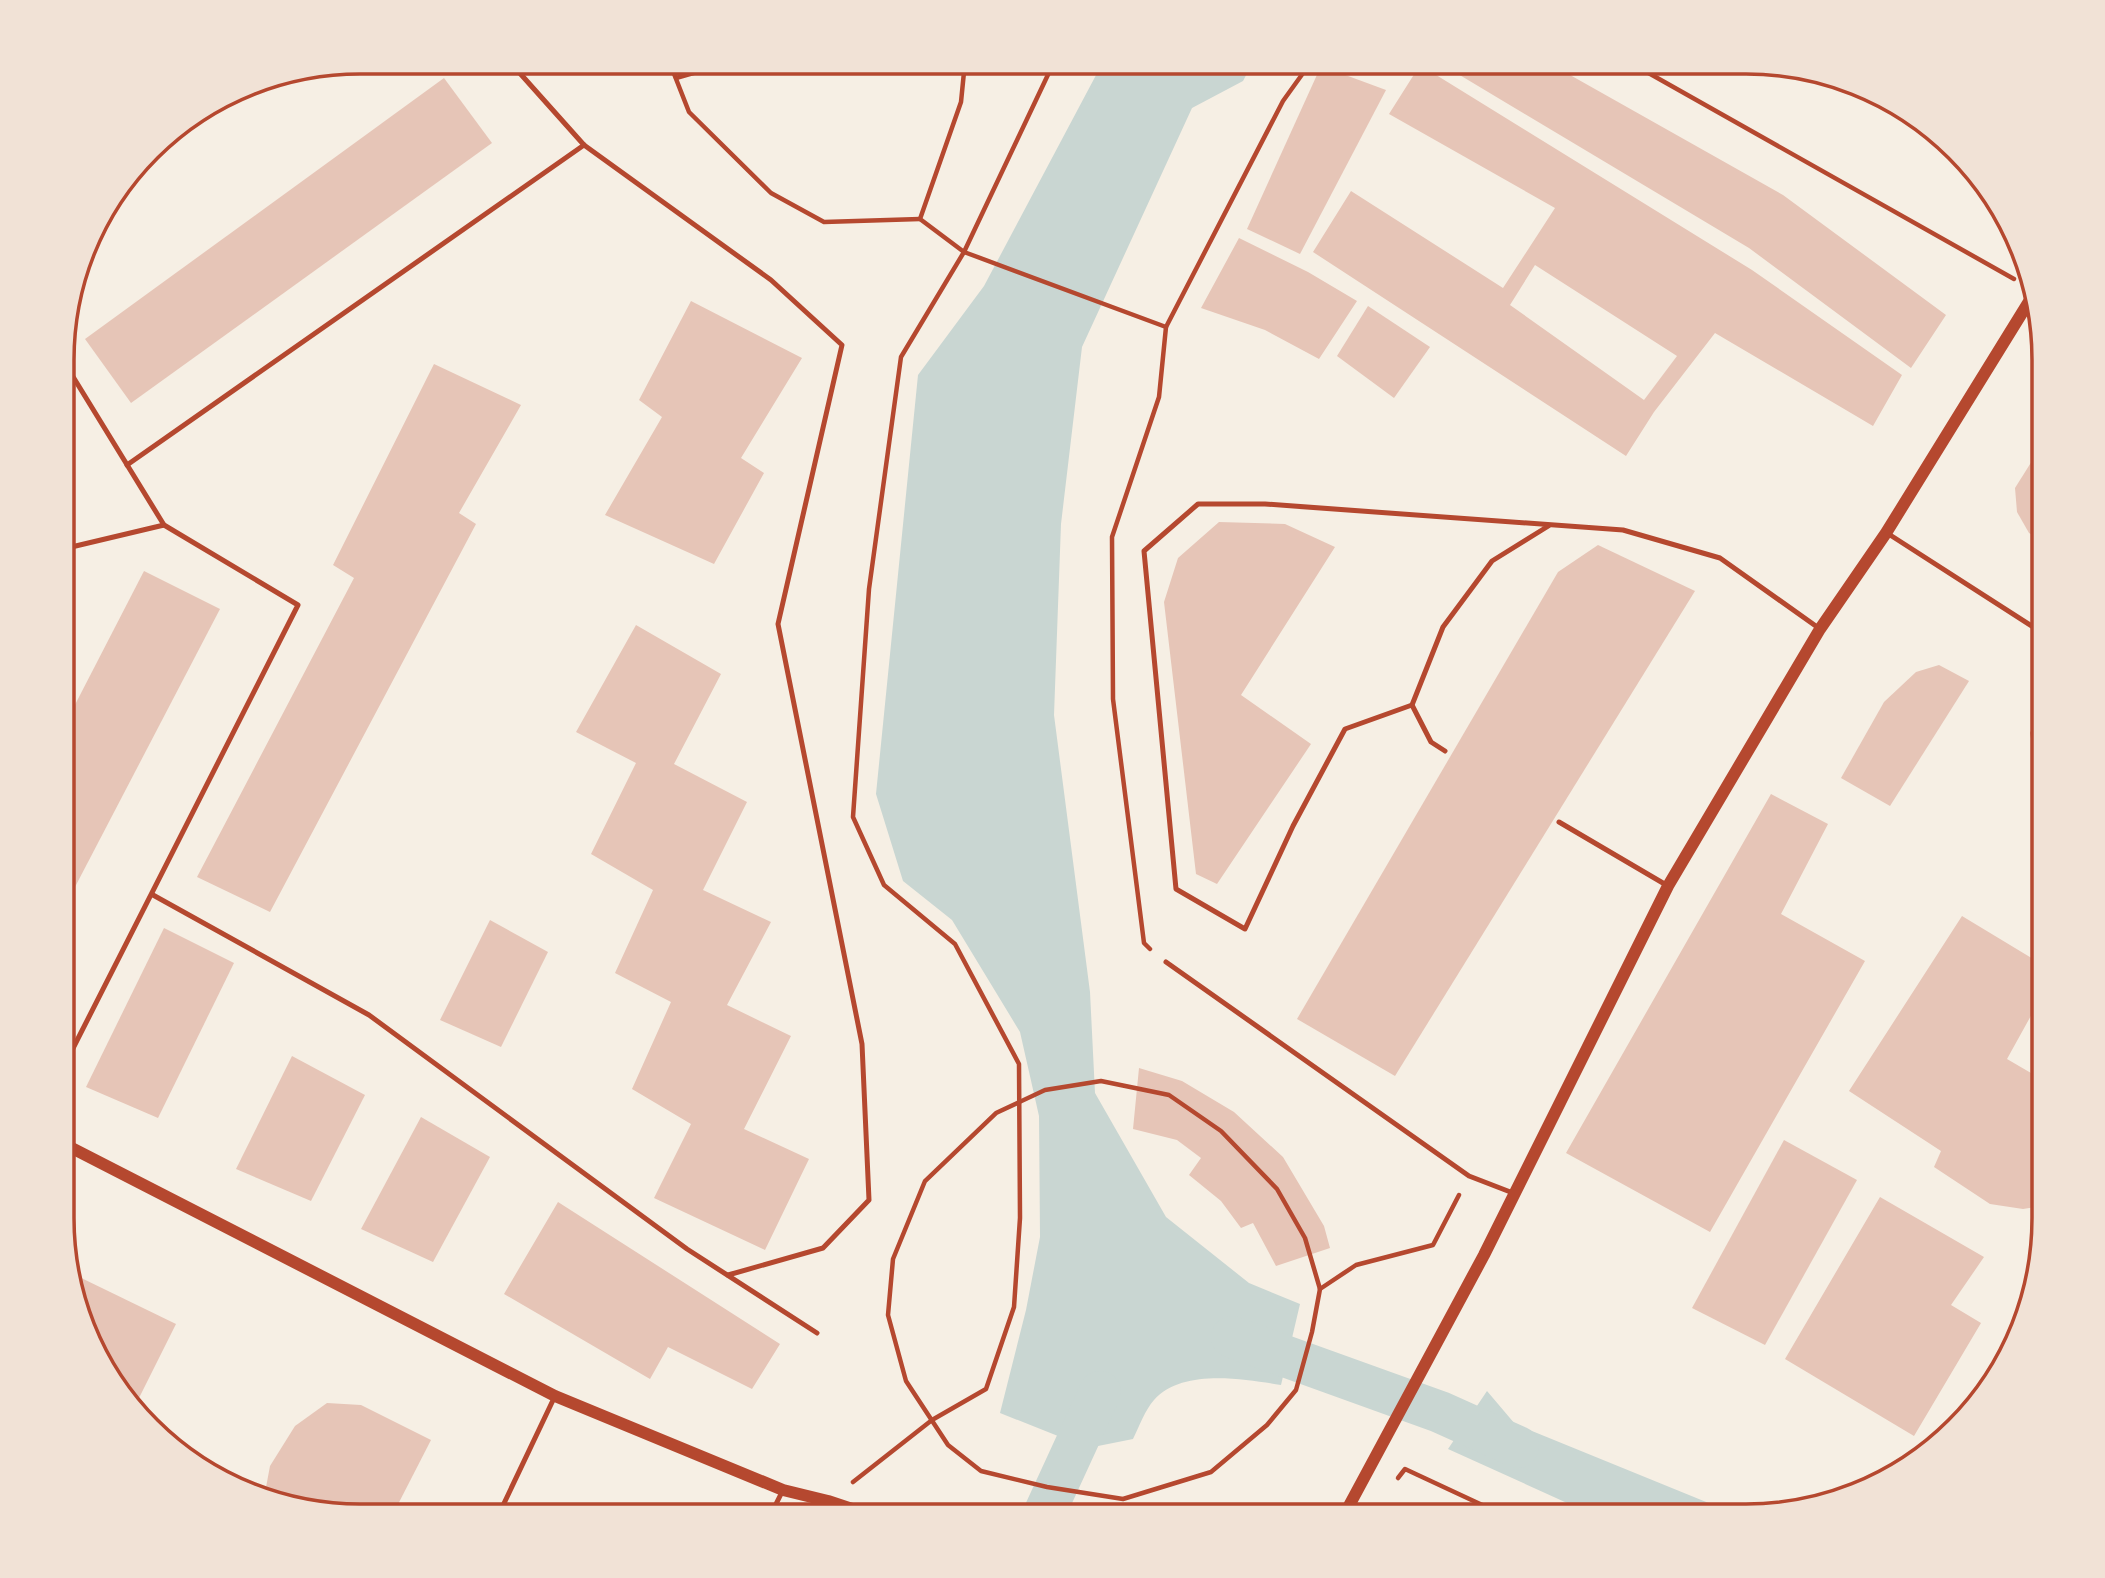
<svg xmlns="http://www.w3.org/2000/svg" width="2105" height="1578" viewBox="0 0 2105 1578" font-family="'Alegreya Sans',sans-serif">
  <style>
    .water { fill: #c9d6d2 }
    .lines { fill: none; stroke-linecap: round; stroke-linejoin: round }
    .canal { stroke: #c9d6d2; stroke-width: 42 }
    .building { fill: #e6c5b7; fill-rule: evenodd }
    .path { stroke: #b5482f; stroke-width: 4.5 }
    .service { stroke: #b5482f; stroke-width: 5 }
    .tertiary { stroke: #b5482f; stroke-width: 12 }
    .rim { fill: none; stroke: #b5482f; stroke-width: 3.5 }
  </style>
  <rect width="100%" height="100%" fill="#f6efe4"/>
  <g class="water">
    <path d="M1103 62H1253L1243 81 1192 108 1082 347 1061 524 1054 715 1090 992 1095 1093 1166 1217 1249 1283 1300 1304 1281 1385C1244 1379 1182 1368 1154 1400 1145 1410 1139 1427 1133 1439L1088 1448 1000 1413 1026 1310 1040 1237 1039 1116 1020 1032 952 920 903 881 876 794 918 375 984 286Z"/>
    <path d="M1487 1391 1515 1424 1743 1517H1598L1448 1449Z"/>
  </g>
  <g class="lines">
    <g class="canal">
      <path d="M1232 1337 1440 1412 1518 1447"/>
      <path d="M1043 1516 1100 1392"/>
    </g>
  </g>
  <g class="building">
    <path d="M1438 62H1547L1783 195 1946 315 1911 368 1749 248Z"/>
    <path d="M1420 65 1752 270 1902 375 1873 426 1715 333 1654 412 1626 456 1313 252 1351 191 1503 288 1555 208 1389 114ZM1535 265 1677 356 1644 400 1510 305Z"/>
    <path d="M1321 66 1386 90 1300 254 1247 229Z"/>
    <path d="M444 78 492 143 131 403 85 339Z"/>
    <path d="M1239 238 1308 272 1357 301 1319 359 1265 330 1201 308Z"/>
    <path d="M691 301 802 358 741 458 764 473 714 564 605 515 662 417 639 400Z"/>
    <path d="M1368 306 1430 347 1394 398 1337 356Z"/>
    <path d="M434 364 521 405 459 513 476 524 270 912 197 877 354 578 333 565Z"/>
    <path d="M2044 442V543L2029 533 2017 512 2015 488Z"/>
    <path d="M1219 522 1285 524 1335 547 1241 695 1311 744 1217 884 1196 874 1164 602 1178 558Z"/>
    <path d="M1598 545 1695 591 1395 1076 1297 1019 1558 572Z"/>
    <path d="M144 571 220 609 63 910V728Z"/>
    <path d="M636 625 721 674 674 764 747 802 703 890 771 922 727 1005 791 1036 744 1129 809 1159 765 1250 654 1198 691 1124 632 1089 671 1002 615 973 653 890 591 854 636 763 576 732Z"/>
    <path d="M1939 665 1969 681 1890 806 1841 778 1884 702 1916 672Z"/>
    <path d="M1771 794 1828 824 1781 914 1865 961 1710 1232 1566 1153Z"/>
    <path d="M1962 916 2043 965V994L2007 1059 2043 1080V1206L2023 1209 1990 1204 1934 1167 1941 1151 1849 1091Z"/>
    <path d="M490 920 548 952 501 1047 440 1020Z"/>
    <path d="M164 928 234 963 158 1118 86 1087Z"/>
    <path d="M292 1056 365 1095 311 1201 236 1169Z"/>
    <path d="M1139 1068 1182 1081 1234 1112 1283 1157 1324 1226 1330 1248 1276 1266 1253 1223 1241 1228 1221 1201 1189 1175 1201 1158 1177 1140 1133 1129Z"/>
    <path d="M421 1117 490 1157 433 1262 361 1229Z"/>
    <path d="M1784 1140 1857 1180 1765 1345 1692 1308Z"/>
    <path d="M1880 1197 1984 1257 1951 1305 1981 1323 1914 1436 1785 1359Z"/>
    <path d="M558 1202 780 1344 752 1389 668 1347 650 1379 504 1294Z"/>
    <path d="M71 1273 176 1324 135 1406 92 1351Z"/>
    <path d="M327 1403 361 1405 431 1440 392 1516H341L264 1498 270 1466 295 1426Z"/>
  </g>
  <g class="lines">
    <g class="path">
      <path d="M669 61 689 112 771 193 824 222 920 219"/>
      <path d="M965 62 961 102 920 219 964 252 1166 327"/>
      <path d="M1629 62 2014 279"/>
      <path d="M676 78 735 61"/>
      <path d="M1150 949 1144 943 1113 699 1112 537 1159 397 1166 327 1283 101 1311 62"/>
      <path d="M1101 1081 1169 1095 1221 1131 1277 1189 1305 1238 1320 1289 1312 1332 1296 1390 1267 1425 1211 1472 1123 1499 1047 1487 981 1471 948 1445 906 1381 888 1315 893 1259 925 1181 996 1113 1045 1090Z"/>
      <path d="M1320 1289 1356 1265 1433 1245 1459 1195"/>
      <path d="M1398 1478 1405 1469 1508 1517"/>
      <path d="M853 1482 932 1420 986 1389 1014 1307 1020 1218 1019 1064 955 944 884 885 853 817 869 589 901 357 964 252 1054 62"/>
    </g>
    <g class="service">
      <path d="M509 61 584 145 771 280 842 345 778 624 862 1044 869 1200 823 1248 728 1275"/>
      <path d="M127 465 584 145"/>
      <path d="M1550 525 1492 561 1443 627 1412 705 1345 729 1293 826 1245 929 1176 889 1144 551 1198 504H1265L1623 530 1720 558 1820 629"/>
      <path d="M1887 533 2044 634"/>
      <path d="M63 549 164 525"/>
      <path d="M1412 705 1431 742 1445 751"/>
      <path d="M1559 822 1668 886"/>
      <path d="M2043 841 2033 733 2043 690"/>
      <path d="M153 895 369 1015 687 1249 817 1333"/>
      <path d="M1166 962 1469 1176 1513 1193"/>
      <path d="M62 1070 298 605 164 525 64 362"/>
      <path d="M498 1516 555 1396"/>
      <path d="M770 1516 783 1490"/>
    </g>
    <g class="tertiary">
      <path d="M62 1143 555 1396 783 1490 828 1501 873 1516"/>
      <path d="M1343 1517 1484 1255 1668 886 1820 629 1886 533 2030 300"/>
    </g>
  </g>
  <path d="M0 0H2105V1578H0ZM360 74H1746A286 286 0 0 1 2032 360V1218A286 286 0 0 1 1746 1504H360A286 286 0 0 1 74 1218V360A286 286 0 0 1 360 74Z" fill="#f1e2d6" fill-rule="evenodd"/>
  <path class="rim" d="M360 74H1746A286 286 0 0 1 2032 360V1218A286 286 0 0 1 1746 1504H360A286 286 0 0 1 74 1218V360A286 286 0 0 1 360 74Z"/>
</svg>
